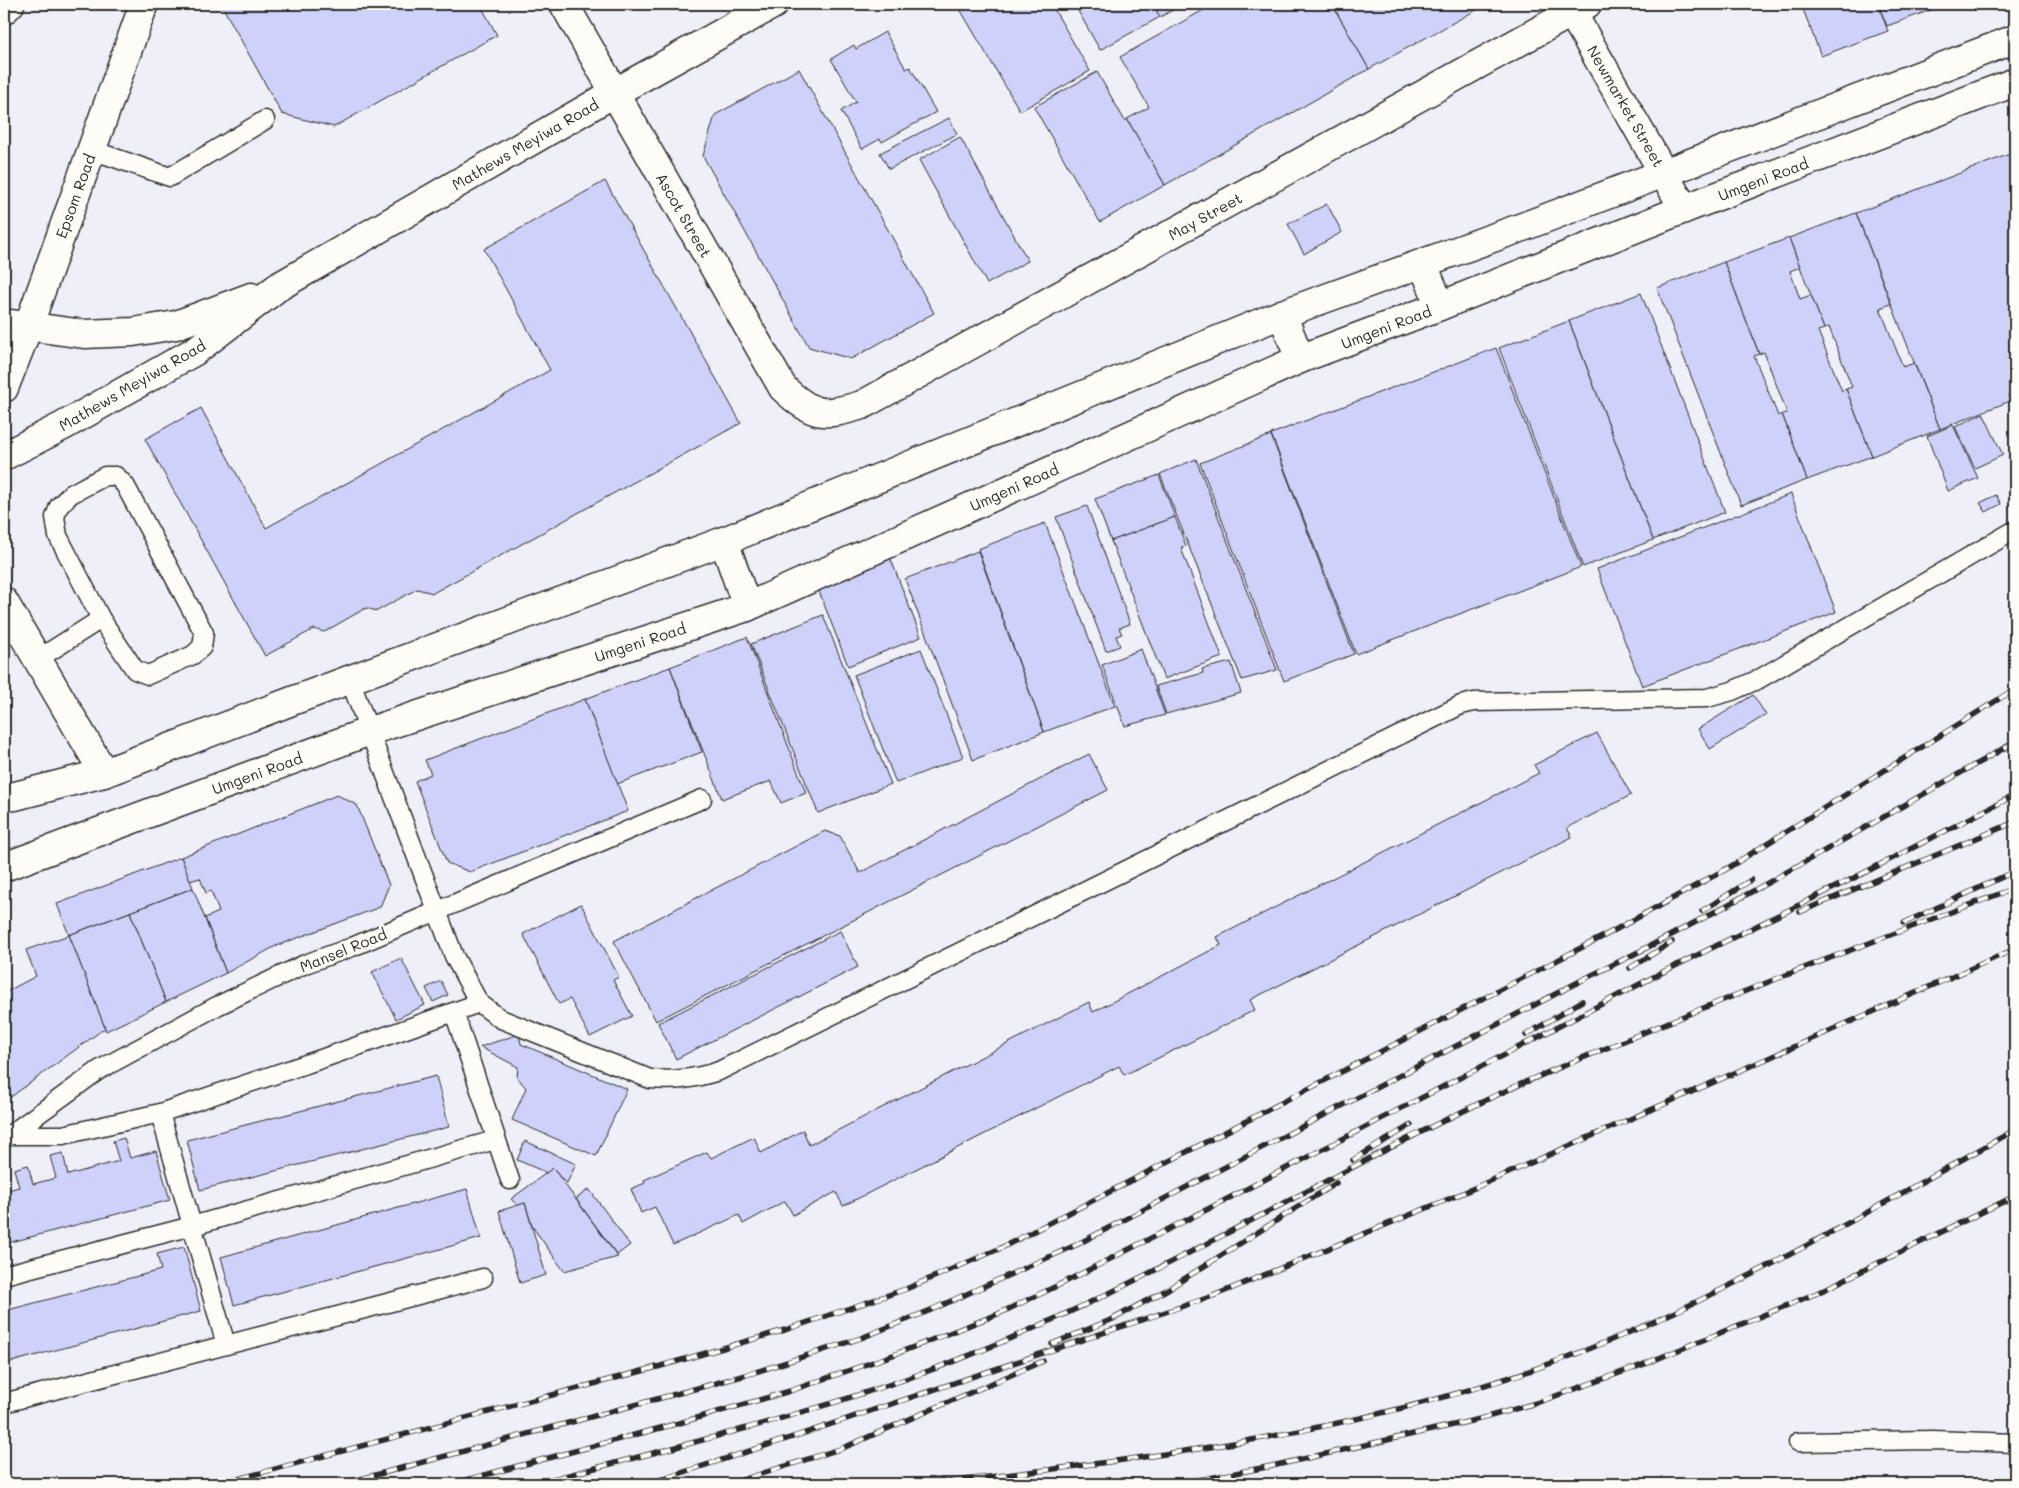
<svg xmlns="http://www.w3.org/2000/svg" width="2019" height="1488" viewBox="0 0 2019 1488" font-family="Mali,sans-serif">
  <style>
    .building { fill: #ced1f9; stroke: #2b2b2b }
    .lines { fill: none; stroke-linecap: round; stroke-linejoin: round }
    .service-casing { stroke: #2b2b2b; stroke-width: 21 }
    .minor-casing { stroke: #2b2b2b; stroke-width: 31 }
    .tertiary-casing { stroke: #2b2b2b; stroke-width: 31 }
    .secondary-casing { stroke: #2b2b2b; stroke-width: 31 }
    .service { stroke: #fdfcf7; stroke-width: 18 }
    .minor { stroke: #fdfcf7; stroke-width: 28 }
    .tertiary { stroke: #fdfcf7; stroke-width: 28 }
    .secondary { stroke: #fdfcf7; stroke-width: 28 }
    .rail-casing { stroke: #2b2b2b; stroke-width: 5.5 }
    .rail { stroke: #fdfcf7; stroke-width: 4; stroke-dasharray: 11; stroke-linecap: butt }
    .labels { text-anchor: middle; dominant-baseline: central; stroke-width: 5; stroke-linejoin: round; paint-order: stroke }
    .street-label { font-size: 15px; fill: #2b2b2b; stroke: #fdfcf7 }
  </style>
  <rect width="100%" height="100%" fill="#efeff8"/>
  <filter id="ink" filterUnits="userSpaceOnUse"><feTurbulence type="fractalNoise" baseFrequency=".02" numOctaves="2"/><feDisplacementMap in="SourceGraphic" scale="10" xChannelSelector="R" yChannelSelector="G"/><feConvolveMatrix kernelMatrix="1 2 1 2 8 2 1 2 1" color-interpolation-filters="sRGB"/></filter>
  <g filter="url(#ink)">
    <g class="building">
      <path d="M221 4H480L497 35 334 127 282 114Z"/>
      <path d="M957 4H1051L1090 71 1020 111Z"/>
      <path d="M1074 4H1153L1160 17 1100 50Z"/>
      <path d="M1153 4H1184L1160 17Z"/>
      <path d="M1214 4H1332L1369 69 1165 185 1127 119 1149 107 1120 57Z"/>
      <path d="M1332 4H1481L1480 8 1369 69Z"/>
      <path d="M1801 4H1878L1888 31 1821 56Z"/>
      <path d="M1878 4H1947L1887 26Z"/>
      <path d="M885 32 906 69 910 67 936 112 882 142 880 139 862 149 841 111 856 102 831 59 854 45 856 49Z"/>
      <path d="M799 69 934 313 851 359 809 347 703 156 715 115Z"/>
      <path d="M1097 72 1125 121 1127 119 1165 185 1100 222 1034 107Z"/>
      <path d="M949 118 957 134 889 169 880 153Z"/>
      <path d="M960 137 1028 261 987 284 919 160Z"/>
      <path d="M2015 152V393L2008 395 2010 401 1940 429 1856 213Z"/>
      <path d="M605 181 741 423 433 593 417 589 377 611 366 608 324 632 314 629 265 656 145 439 201 408 266 528 550 370 484 249Z"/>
      <path d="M1327 204 1342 232 1304 254 1288 224Z"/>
      <path d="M1856 213 1891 304 1880 308 1903 367 1914 363 1940 429 1872 456 1846 389 1852 387 1829 327 1824 329 1789 238Z"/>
      <path d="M1789 238 1800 267 1790 271 1800 299 1811 295 1824 329 1818 331 1842 391 1846 389 1872 456 1807 480 1782 414 1787 413 1764 352 1759 354 1724 262Z"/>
      <path d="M1724 262 1759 354 1754 356 1778 416 1782 414 1807 480 1741 505 1657 288Z"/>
      <path d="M1641 293 1725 512 1653 540 1569 321Z"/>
      <path d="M1569 321 1653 540 1583 567 1499 348Z"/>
      <path d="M1496 348 1581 567 1356 654 1271 434Z"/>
      <path d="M1983 413 2003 455 1975 468 1955 427Z"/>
      <path d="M1953 425 1978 478 1948 491 1927 436Z"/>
      <path d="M1271 435 1354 654 1284 681 1200 463Z"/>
      <path d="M1196 459 1277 670 1242 680 1160 474Z"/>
      <path d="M1159 475 1175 517 1111 541 1095 499Z"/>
      <path d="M1791 494 1836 612 1642 686 1597 569Z"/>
      <path d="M1996 495 2001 504 1986 512 1980 503Z"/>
      <path d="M1087 506 1130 624 1119 628 1122 634 1116 636 1120 646 1106 651 1056 517Z"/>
      <path d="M1175 517 1186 546 1181 548 1222 657 1164 679 1111 541Z"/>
      <path d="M1045 523 1115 706 1044 732 978 549Z"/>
      <path d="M978 551 1044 732 973 760 905 579Z"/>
      <path d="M890 557 921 637 848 666 817 586Z"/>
      <path d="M823 615 891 784 818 813 751 644Z"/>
      <path d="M747 637 806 793 781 803 771 781 722 799 670 667Z"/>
      <path d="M921 649 963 757 896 783 854 675Z"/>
      <path d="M1141 649 1165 715 1125 726 1102 665Z"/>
      <path d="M1231 662 1241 693 1166 714 1156 686 1203 673 1202 669Z"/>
      <path d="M670 667 702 752 617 784 585 699Z"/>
      <path d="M1753 695 1766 715 1710 749 1698 729Z"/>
      <path d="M585 699 628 811 470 872 447 863 415 781 431 774 425 760Z"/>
      <path d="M1597 733 1631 795 1567 828 1572 837 1250 1000 1255 1010 1124 1075 1119 1066 843 1206 836 1192 793 1215 785 1201 743 1224 739 1215 673 1245 655 1207 641 1213 631 1189 645 1183 644 1180 707 1152 711 1158 754 1137 761 1153 803 1130 809 1145 1089 1002 1093 1012 1221 945 1217 937 1539 773 1534 765Z"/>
      <path d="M1089 754 1108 790 656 1021 614 941 825 831 840 836 860 873Z"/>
      <path d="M337 795 357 805 389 885 380 907 276 946 226 973 205 918 219 912 211 891 206 893 200 878 190 881 181 857Z"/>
      <path d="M181 857 193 888 69 935 57 904Z"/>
      <path d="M193 888 226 973 166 1002 130 912Z"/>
      <path d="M581 904 619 977 613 980 632 1016 590 1037 570 999 559 1004 523 934Z"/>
      <path d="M130 912 166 1002 106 1031 69 935Z"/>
      <path d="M840 931 858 967 676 1059 658 1023Z"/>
      <path d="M69 935 105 1028 4 1102V993L36 976 26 950Z"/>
      <path d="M401 958 425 1005 396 1019 372 972Z"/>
      <path d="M441 981 448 995 433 1002 426 988Z"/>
      <path d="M519 1034 521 1044 627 1089 596 1156 512 1120 526 1088 517 1077 518 1067 480 1047Z"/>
      <path d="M436 1076 449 1127 200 1190 187 1140Z"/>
      <path d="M124 1138 130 1158 156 1151 170 1200 4 1244V1191L19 1187 14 1169 28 1165 33 1184 56 1178 50 1156 63 1153 68 1175 119 1161 113 1141Z"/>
      <path d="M525 1141 576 1164 567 1183 561 1179 553 1168 547 1173 517 1160Z"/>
      <path d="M553 1168 561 1179 618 1257 564 1271 532 1226 525 1203 518 1206 511 1199Z"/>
      <path d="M467 1189 481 1238 234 1305 221 1257Z"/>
      <path d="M589 1189 630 1245 617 1255 576 1199Z"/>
      <path d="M525 1203 546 1275 520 1283 499 1211Z"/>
      <path d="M184 1247 201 1311 4 1364V1311L161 1270 157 1254Z"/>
    </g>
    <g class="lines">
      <defs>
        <g id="service">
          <path d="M92 150 170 177 265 120"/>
          <path d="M105 476H116L125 485 204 633 202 647 193 655 148 675 135 670 101 619 58 536 55 517 59 506 71 494Z"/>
          <path d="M38 659 101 619"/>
          <path d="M350 680 454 956 479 1003 501 1019 650 1079C677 1081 693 1079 719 1071L1461 705 1474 702 1707 698 1732 691 1759 679 2015 530"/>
          <path d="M454 1012 510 1180"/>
          <path d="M160 1113 226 1345"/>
          <path d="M9 1135H63L160 1113 321 1059 479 1003"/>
          <path d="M4 1139 99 1070 217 1006 305 964 352 947 702 799"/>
          <path d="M4 1275 192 1226 495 1140"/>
          <path d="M4 1403 483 1278"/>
          <path d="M1798 1442 1933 1440 2015 1443"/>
        </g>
        <g id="minor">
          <path d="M564 4 783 388C813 416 823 417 862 405L1587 4"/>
          <path d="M1567 4 1684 209"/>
        </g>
        <g id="tertiary">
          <path d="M4 323 84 334 133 332 176 325 251 297"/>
          <path d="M4 456 63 426 195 351 278 287 614 93 774 4"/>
        </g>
        <g id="secondary">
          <path d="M4 10 10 4"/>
          <path d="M1423 264 1440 306"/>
          <path d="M1282 314 1300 359"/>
          <path d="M4 388 28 327 144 4"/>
          <path d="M724 541 747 607"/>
          <path d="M4 602 104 773"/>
          <path d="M4 797 15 796 104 773 292 701 724 541 1282 314 1520 228 2015 39"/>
          <path d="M4 867 370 731 747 607 1300 359 1440 306 1684 209 2015 82"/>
        </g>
      </defs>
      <use href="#service" class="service-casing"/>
      <use href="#minor" class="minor-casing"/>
      <use href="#tertiary" class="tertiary-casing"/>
      <use href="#secondary" class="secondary-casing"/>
      <use href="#service" class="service"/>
      <use href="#minor" class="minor"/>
      <use href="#tertiary" class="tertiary"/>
      <use href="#secondary" class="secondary"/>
      <defs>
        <g id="rail">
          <path d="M1702 911 1751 880"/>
          <path d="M1800 912 2015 822"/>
          <path d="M1904 923 2015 871"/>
          <path d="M1630 968 1672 942"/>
          <path d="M1526 1035 1582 1001"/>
          <path d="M1353 1160 1411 1125"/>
          <path d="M1052 1344 1113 1319 1168 1289 1336 1183"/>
          <path d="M219 1484 661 1366 785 1330 906 1289 1001 1248 1604 936 1728 868 2015 689"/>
          <path d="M342 1484 746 1375 861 1338 931 1310 1076 1245 1586 978C1733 907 1873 822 2015 742"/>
          <path d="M451 1484 683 1422 790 1391 893 1355 998 1314 1063 1283 1208 1209 1665 971 1860 875 2015 795"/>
          <path d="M534 1484C663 1450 794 1419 920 1374 1115 1304 1292 1193 1478 1104 1528 1079 1581 1059 1633 1037 1759 984 1887 936 2015 888"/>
          <path d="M647 1484 796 1436 1213 1296 1456 1196 2015 949"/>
          <path d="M729 1484 843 1448 1043 1361"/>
          <path d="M930 1484C1142 1459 1359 1434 1560 1360 1720 1301 1866 1212 2015 1130"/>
          <path d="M1178 1484 1272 1466 1480 1419 1536 1403 1642 1365 1817 1293 2015 1196"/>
        </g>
      </defs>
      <use href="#rail" class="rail-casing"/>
      <use href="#rail" class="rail"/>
    </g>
  </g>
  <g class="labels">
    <g class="street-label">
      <text transform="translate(1626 106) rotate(60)">Newmarket Street</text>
      <text transform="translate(525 144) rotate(-30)">Mathews Meyiwa Road</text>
      <text transform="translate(1763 179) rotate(-21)">Umgeni Road</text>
      <text transform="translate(75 196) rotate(-70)">Epsom Road</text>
      <text transform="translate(684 215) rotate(60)">Ascot Street</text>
      <text transform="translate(1205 216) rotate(-29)">May Street</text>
      <text transform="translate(1386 327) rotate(-21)">Umgeni Road</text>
      <text transform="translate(132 385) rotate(-30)">Mathews Meyiwa Road</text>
      <text transform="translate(1014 487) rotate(-24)">Umgeni Road</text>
      <text transform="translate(640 642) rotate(-18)">Umgeni Road</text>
      <text transform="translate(257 773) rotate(-20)">Umgeni Road</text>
      <text transform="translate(343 950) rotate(-22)">Mansel Road</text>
    </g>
  </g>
  <rect width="2019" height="1488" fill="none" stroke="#fdfcf7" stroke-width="20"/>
  <rect x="10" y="10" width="1999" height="1468" fill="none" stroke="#2b2b2b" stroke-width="2" filter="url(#ink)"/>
</svg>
